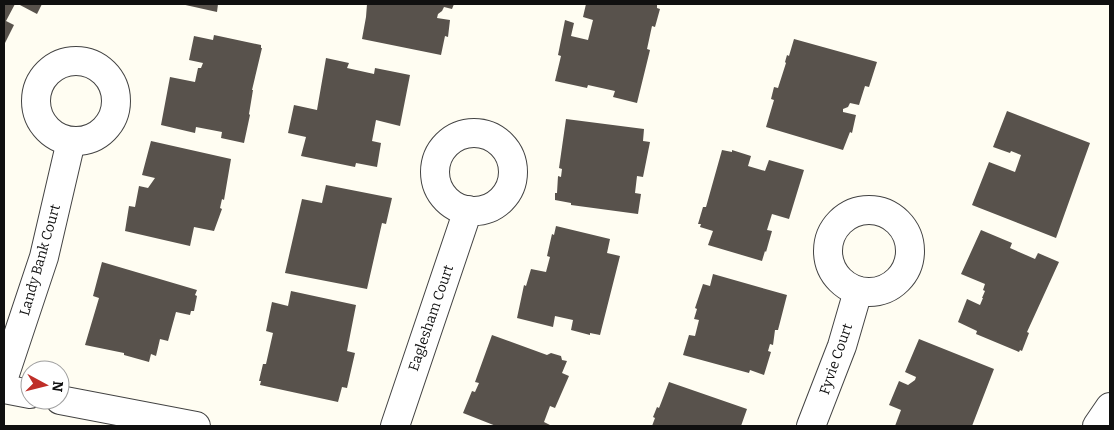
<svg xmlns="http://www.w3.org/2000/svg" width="1114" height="430" viewBox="0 0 1114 430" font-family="Bitter,serif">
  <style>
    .building { fill: #58524c }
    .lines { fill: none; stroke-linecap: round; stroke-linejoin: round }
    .minor-casing { stroke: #434343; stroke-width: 30 }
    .minor { stroke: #fff; stroke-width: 28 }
    .labels { text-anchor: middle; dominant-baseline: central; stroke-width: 5; stroke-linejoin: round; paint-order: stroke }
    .street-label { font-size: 14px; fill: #101010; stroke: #fff }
  </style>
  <rect width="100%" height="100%" fill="#fffdf2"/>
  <g class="building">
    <path d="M4 4H15L6 21 14 25 4 45Z"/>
    <path d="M18 4H42L37 14Z"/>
    <path d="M181 4H218L217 12Z"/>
    <path d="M367 4H454L452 9 444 7 442 11 438 14 437 18 450 20 448 37 445 36 441 55 362 39 366 17Z"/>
    <path d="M586 4H651L657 5V8L660 9 655 27 652 26 647 49 650 50 637 103 613 97 615 91 588 85 587 88 555 81 561 56 558 55 565 20 574 23 571 36 588 40 593 20 583 17Z"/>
    <path d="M214 35 261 45V48H262L252 90H253L249 114 250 115 244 143 221 138 222 132 196 127 195 133 161 125 170 77 195 82 198 68H201L203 63 189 60 194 36 213 40Z"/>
    <path d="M794 39 877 62 869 87 865 86 859 105 850 103 848 107 843 109V112L856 115 852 133 850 132 843 150 766 127 774 100 771 99 774 87 778 88 786 63 785 62 787 55 789 56Z"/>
    <path d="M326 58 349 63 347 68 374 74 375 68 410 75 400 126 376 120 372 141 381 143 377 167 356 163 355 167 301 156 306 137 288 133 294 105 317 110Z"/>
    <path d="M1007 111 1090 143 1056 238 972 205 989 162 1015 172 1021 155 1011 151 1010 153 993 147Z"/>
    <path d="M566 119 644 129 643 141 650 142 643 177 637 176 635 193 641 194 638 214 571 205V203L555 200V193H557L558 176 561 177 562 169 559 168Z"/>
    <path d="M151 141 231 159 224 200 222 199 220 208 222 209 214 231 194 227 190 246 125 231 129 206 135 207 139 186 148 188 155 178 142 175Z"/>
    <path d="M722 150 732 152V150L751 156 748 166 765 171 769 160 804 170 789 219 772 214 767 230 772 231 766 252 765 251 762 261 708 245 713 231 700 227 701 224H698L703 207H706Z"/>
    <path d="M326 185 392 198 386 224 382 223 367 289 285 273 302 199 322 203Z"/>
    <path d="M556 226 610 239 607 253 620 256 600 335 590 333V335L571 330 573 320 555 316 553 327 517 318 524 285 526 286 531 269 546 272 550 257 547 256 552 234 554 235Z"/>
    <path d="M981 230 1012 243 1010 248 1035 259 1038 253 1059 262 1027 332 1029 333 1022 351 1020 350 1019 352 976 334 977 331 958 322 967 299 980 305 983 298H982L985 291 983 290 985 284 961 274Z"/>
    <path d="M102 262 197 290 195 295 197 296 194 311H191L190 315 176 312 168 341 160 339 156 356 151 354 149 362 124 355V353L85 345 99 298 93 296Z"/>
    <path d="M713 274 787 295 778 330H775L773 345 770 344 768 351 771 352 764 375 750 370 749 373 683 355 689 335 695 336 699 320 694 319 697 309 695 308 703 284 710 286Z"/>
    <path d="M291 291 356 305 347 351 355 353 347 388 342 387 338 402 260 385 261 381H259L263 364H266L273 333 266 331 272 302 288 306Z"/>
    <path d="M492 335 547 355 551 353 561 356 562 360 567 361 562 373 569 376 555 408 550 406 544 422 550 425 549 426H496L463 413 472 391 475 392 479 383 475 382Z"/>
    <path d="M919 339 994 369 972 426H895L901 410 889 405 899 381 908 385 915 380 916 377 905 372Z"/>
    <path d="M669 382 747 409 741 426H652L655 418 653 417 657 407 659 408 661 403Z"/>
  </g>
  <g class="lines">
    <defs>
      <g id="minor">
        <circle cx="76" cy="101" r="40"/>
        <circle cx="474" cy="172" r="39"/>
        <circle cx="869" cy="251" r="41"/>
        <path d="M4 377 44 257 71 141"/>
        <path d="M4 389 30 394"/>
        <path d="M60 400 196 426"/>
        <path d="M395 426 468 210"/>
        <path d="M811 426 842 346 858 291"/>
        <path d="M1097 426 1110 407"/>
      </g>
    </defs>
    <use href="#minor" class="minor-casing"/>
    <use href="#minor" class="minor"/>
  </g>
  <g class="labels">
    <g class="street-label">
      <text transform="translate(40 260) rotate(-74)">Landy Bank Court</text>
      <text transform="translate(431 318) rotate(-71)">Eaglesham Court</text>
      <text transform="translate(836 359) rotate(-71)">Fyvie Court</text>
    </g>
  </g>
  <rect width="1114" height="430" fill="none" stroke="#101010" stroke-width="10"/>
  <g transform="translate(45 385) rotate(97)"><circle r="24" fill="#ffffff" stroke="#9f9f9f"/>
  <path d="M0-4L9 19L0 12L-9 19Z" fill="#bf2e28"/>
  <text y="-8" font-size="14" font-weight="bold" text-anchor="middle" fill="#101010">N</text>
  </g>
</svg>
